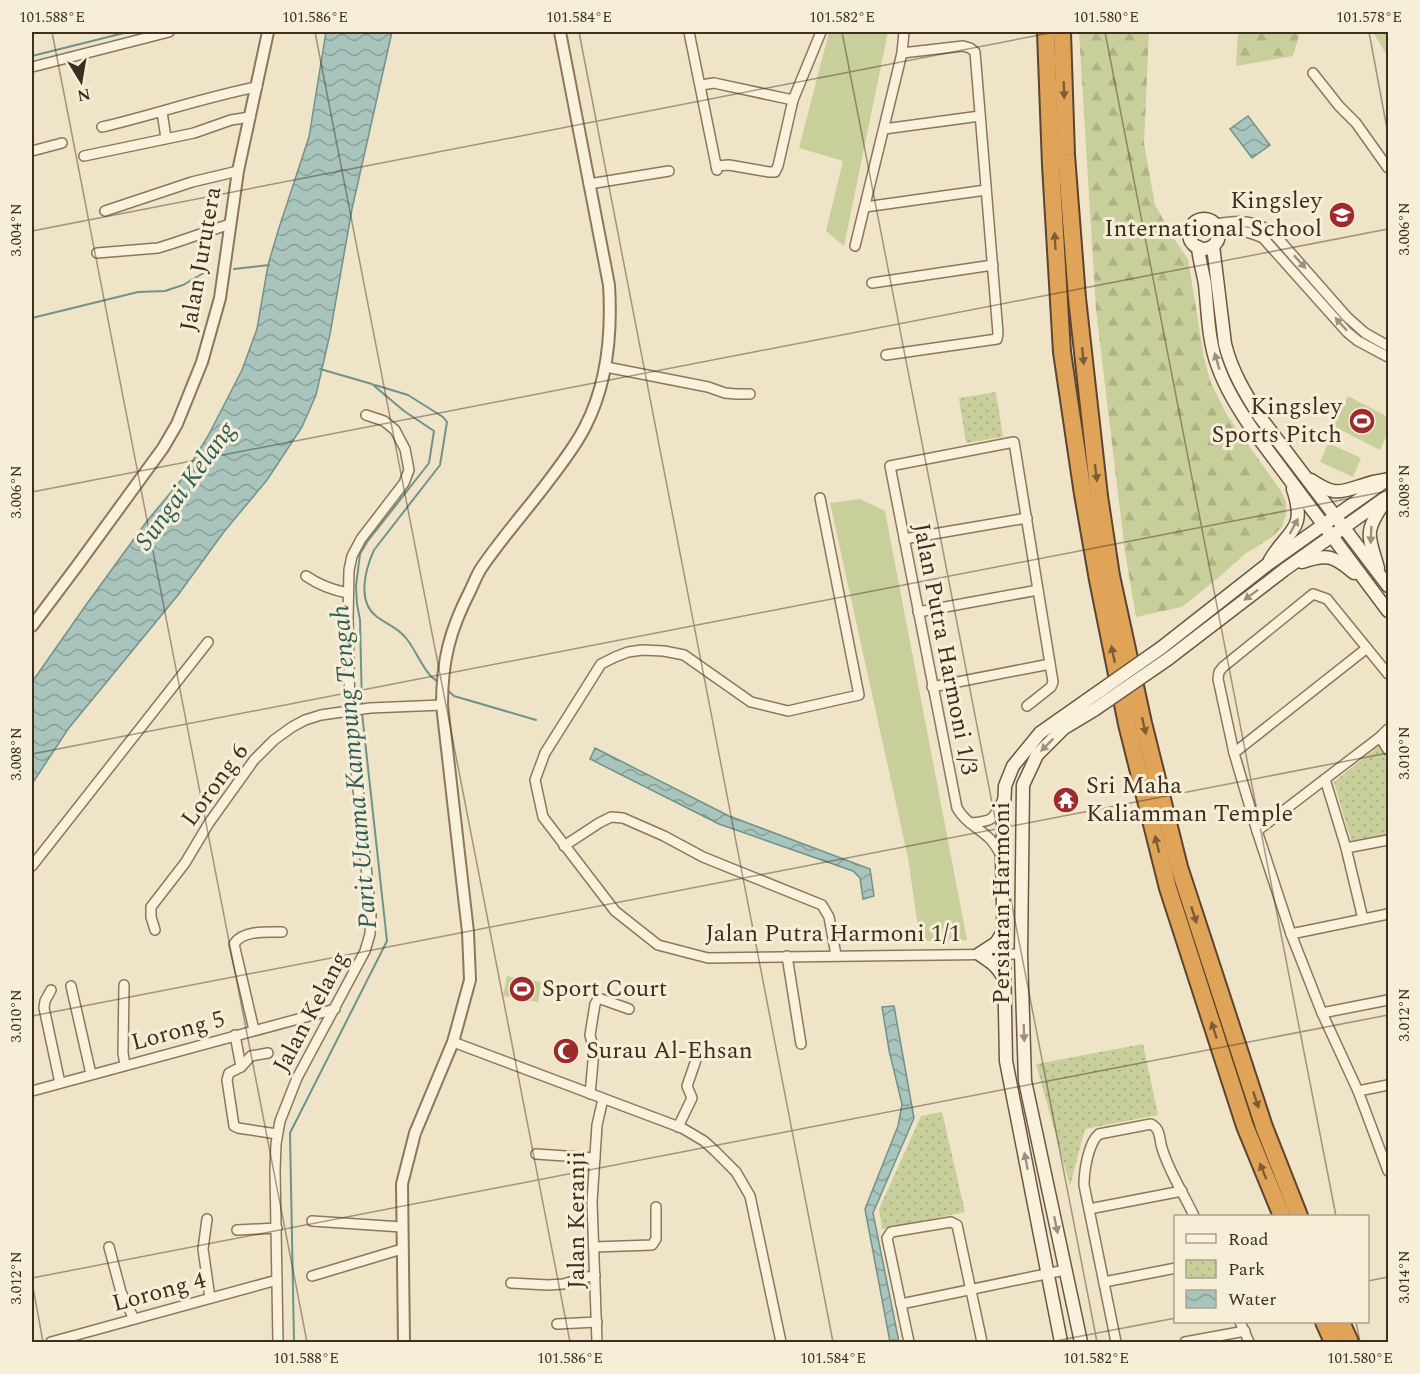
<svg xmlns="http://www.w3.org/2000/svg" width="1420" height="1374" viewBox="0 0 1420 1374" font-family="Spectral,serif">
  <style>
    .green { fill: #c9cf9b }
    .forest { fill: url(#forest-firs) }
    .park { fill: url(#park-dots) }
    .water { fill: url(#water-waves); stroke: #6f938a; stroke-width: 1.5 }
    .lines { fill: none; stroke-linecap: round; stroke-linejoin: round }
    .stream { stroke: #6f938a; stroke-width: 2 }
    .minor-casing { stroke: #8d765c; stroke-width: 12 }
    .tertiary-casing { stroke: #8d765c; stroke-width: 14 }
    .secondary-casing { stroke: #6f573f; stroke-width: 15 }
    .motorway-casing { stroke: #5b4430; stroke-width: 20 }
    .minor { stroke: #faf1dc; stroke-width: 9 }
    .tertiary { stroke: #faf1dc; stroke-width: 10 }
    .secondary { stroke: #faf1dc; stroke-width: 12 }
    .motorway { stroke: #e0a458; stroke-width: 16 }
    .secondary-bridge-casing { stroke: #6f573f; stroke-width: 15; stroke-linecap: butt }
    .secondary-bridge { stroke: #faf1dc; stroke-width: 12 }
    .oneway { fill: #7e5d36 }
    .oneway2 { fill: #9c907e }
    .ticks { fill: none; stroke: #3d2e20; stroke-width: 1.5; stroke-opacity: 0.45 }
    .labels { text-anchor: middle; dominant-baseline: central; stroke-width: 6; stroke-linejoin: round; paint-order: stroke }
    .poi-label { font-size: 24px; fill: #3d2e20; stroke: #f7eed8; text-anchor: start }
    .street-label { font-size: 24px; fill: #3d2e20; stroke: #f7eed8 }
    .water-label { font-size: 26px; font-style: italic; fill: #2f5d5a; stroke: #f7eed8 }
    .neatline { fill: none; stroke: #3d2e20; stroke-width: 2 }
    .ticks-label { font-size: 15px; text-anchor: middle; fill: #3d2e20 }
  </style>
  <defs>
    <pattern id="forest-firs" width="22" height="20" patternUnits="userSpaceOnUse" patternTransform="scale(1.5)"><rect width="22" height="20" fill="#c9cf9b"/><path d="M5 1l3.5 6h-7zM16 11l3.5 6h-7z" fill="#aeb285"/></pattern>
    <pattern id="park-dots" width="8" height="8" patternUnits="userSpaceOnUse" patternTransform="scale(1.5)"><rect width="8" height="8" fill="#c9cf9b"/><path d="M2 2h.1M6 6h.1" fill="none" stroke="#aeb285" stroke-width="1.8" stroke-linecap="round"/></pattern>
    <pattern id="water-waves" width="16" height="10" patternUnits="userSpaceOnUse" patternTransform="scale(1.5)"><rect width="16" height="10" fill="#a9c4bc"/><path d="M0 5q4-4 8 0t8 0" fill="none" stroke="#8ba098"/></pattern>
  </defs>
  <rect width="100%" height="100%" fill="#f0e4c8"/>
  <g class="green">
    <path d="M829 32H888L844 246 826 231 843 161 799 148Z"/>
    <path d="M1348 396 1388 417V432L1380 450 1333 426Z"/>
    <path d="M1328 443 1361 458 1353 477 1320 462Z"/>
    <path d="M860 499 885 511 967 940 920 941 908 858 830 503Z"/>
    <path d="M507 976 541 982 538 1002 503 996Z"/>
  </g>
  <g class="forest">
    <path d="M1079 32H1149L1144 143 1155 205 1175 240 1188 259 1204 358 1211 383 1227 415 1281 491 1286 502V515L1282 527 1272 537 1245 554 1218 578 1182 607 1136 617 1125 552 1096 310Z"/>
    <path d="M1238 32H1300L1293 56 1236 66Z"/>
    <path d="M1373 32H1388V57Z"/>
  </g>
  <g class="park">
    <path d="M996 392 1003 437 966 443 959 398Z"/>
    <path d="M1388 738V834L1351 841 1334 782Z"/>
    <path d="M1143 1044 1158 1115 1085 1129 1070 1186 1036 1064Z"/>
    <path d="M942 1112 965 1212 882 1229 879 1209 921 1116Z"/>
  </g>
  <g class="water">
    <path d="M326 32H392L352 209 330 334 316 395 302 427 267 480 223 533 178 595 68 729 32 784V682L86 605 147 521 181 480 208 436 242 370 257 329 268 265 278 231 309 137Z"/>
    <path d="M1248 116 1270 145 1252 158 1230 129Z"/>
    <path d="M595 748 729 816 870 869 874 896 863 899 860 878 853 871 719 824 590 759Z"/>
    <path d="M894 1006 914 1118 873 1213 899 1342H890L865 1209 898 1126 902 1104 889 1050 882 1007Z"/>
  </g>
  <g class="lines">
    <g class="stream">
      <path d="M32 56 128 32"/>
      <path d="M234 269 269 265"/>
      <path d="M32 318 138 292 165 291 183 285 207 271"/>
      <path d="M320 369 372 384 404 411 434 431 429 463 367 542 360 554 356 586 357 604 360 620 362 707"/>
      <path d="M375 385 408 395 443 417 447 422 440 465 374 550C365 570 357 601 376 616 386 624 398 628 406 638 415 649 420 663 429 674 431 677 436 680 439 683"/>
      <path d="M446 689 454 696 536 720"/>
      <path d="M294 1342 290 1133 387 941 362 713"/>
    </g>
    <defs>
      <g id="minor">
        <path d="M689 32 717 170"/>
        <path d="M32 67 169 32"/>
        <path d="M1313 73 1339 106 1356 123 1388 168"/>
        <path d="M701 85 714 83 793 100"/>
        <path d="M162 112 166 138"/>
        <path d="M102 127C154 115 205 97 257 87"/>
        <path d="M884 129 980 116"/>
        <path d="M32 151 62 143"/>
        <path d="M84 156 194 133 231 120 250 117"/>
        <path d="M716 166 729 165 769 172H775L778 166 793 100 821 32"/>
        <path d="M589 184 669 171"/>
        <path d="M865 207 986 190"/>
        <path d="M105 211 192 182 238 171"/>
        <path d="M1215 224C1239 220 1254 219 1274 234L1347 317 1365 333 1388 346"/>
        <path d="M1219 233C1239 231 1243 229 1263 238L1347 332 1358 341 1388 357"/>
        <path d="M855 246 902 53 904 32"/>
        <path d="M97 253 158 248 174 243 230 224"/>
        <path d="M872 283 993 265"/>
        <path d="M886 355 997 339 998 333 975 52 970 48 963 46 902 53"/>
        <path d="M606 367 708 387 725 393 736 394H750"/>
        <path d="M820 498 859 695 788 711 751 702 684 655 664 651 642 650 628 652 615 657 601 664 545 753 535 780 543 817 615 911 658 945 708 958 1021 954"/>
        <path d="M904 539 1027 518"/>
        <path d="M306 576C319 585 332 590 348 593"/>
        <path d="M918 612 1038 590"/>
        <path d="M1388 674 1327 599 1313 594 1223 667 1219 672 1218 679 1234 753 1257 831 1291 934 1322 1013 1358 1091 1388 1171"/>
        <path d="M932 687 1050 664"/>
        <path d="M1380 737 1388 750"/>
        <path d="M1234 753 1367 648"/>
        <path d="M1325 779 1346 848 1363 919"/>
        <path d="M970 823C994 821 993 820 1003 799"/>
        <path d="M1257 831 1380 737 1388 729"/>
        <path d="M564 846 599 823 611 817 623 818 664 836 703 857 822 905 829 917 836 955"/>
        <path d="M1346 848 1388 840"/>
        <path d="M1002 857C998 850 994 842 988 837 976 826 965 822 957 808L890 466 1014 442 1053 682 1051 687 1027 706"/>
        <path d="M32 866 208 642"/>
        <path d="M155 930 151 917V907L185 863 209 823 254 760 274 740 292 727 305 720 321 715 370 708 442 705"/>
        <path d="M1291 934 1388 914"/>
        <path d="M787 956 801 1044"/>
        <path d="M124 985 123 1053 125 1065"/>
        <path d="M71 986 91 1074"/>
        <path d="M51 990 45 1001 44 1008 60 1083"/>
        <path d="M1322 1013 1388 1000"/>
        <path d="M254 1030 234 944C242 930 268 932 282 932"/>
        <path d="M235 1035 241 1067 229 1073 227 1080 234 1126 238 1128 277 1134"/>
        <path d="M453 1042 682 1128 704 1141 715 1151 736 1172 750 1196 781 1342"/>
        <path d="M241 1067 251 1056 268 1053"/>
        <path d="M32 1091 335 1009"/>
        <path d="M1358 1091 1388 1085"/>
        <path d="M590 1094 594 1051 590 1035 595 1004 598 999H601L629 1009"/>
        <path d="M678 1127 692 1098 687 1086 696 1060"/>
        <path d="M536 1154 595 1158"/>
        <path d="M1089 1209 1182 1191"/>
        <path d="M207 1219 203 1249 210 1298"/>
        <path d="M312 1221 402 1227"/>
        <path d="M237 1230 277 1228"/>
        <path d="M109 1247 121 1292 134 1319"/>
        <path d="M594 1247 652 1245 656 1239V1207"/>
        <path d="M312 1276 402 1249"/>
        <path d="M1104 1282 1176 1268"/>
        <path d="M511 1283 548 1285 563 1284 595 1275"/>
        <path d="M901 1304 1065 1270"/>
        <path d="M1240 1322 1249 1342"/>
        <path d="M557 1324 597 1322"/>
        <path d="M51 1342 277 1280"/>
        <path d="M278 1342 275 1170 276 1144 280 1121 297 1078 365 951 370 934 371 915 350 710 348 619 349 570 352 556 361 539 404 483 409 470 405 449 395 430 384 421 366 415"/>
        <path d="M597 1342 592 1202 597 1125 603 1099"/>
        <path d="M909 1342 887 1238 891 1232 951 1222 957 1225 982 1342"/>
        <path d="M1116 1342 1084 1185C1084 1172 1088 1143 1099 1134L1151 1124C1161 1129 1159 1139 1162 1148 1169 1172 1184 1194 1194 1216"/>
        <path d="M1185 1342 1245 1331"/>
      </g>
      <g id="tertiary">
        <path d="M32 626 77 566 163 448 177 424 202 362 220 298 238 171 268 32"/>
        <path d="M404 1342 402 1184 415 1133 453 1042 470 980 468 932 442 705C442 660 450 630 470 591 474 583 477 574 482 567 501 539 524 513 544 487 558 468 574 449 585 427 608 383 612 333 609 285L560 32"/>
      </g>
      <g id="secondary">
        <circle cx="1204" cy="234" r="15"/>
        <path d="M1213 246 1225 344C1232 372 1245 393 1260 417L1388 586"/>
        <path d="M1198 247C1199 260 1203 272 1205 284 1208 312 1208 341 1218 367 1227 392 1242 415 1257 436L1388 611"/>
        <path d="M1311 480C1332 494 1337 494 1360 486 1368 483 1376 481 1384 480"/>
        <path d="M1270 560C1288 529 1307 531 1293 489"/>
        <path d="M1302 562C1327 553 1334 556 1354 573"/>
        <path d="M1378 568C1369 536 1363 533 1384 503"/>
        <path d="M1161 648 1268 564 1388 479"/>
        <path d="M1168 659 1284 570 1388 496"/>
        <path d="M1003 932 996 943 979 954C990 962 996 964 1003 977"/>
        <path d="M1061 1342 1006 1061 1002 857 1005 786 1013 766 1040 733 1087 700"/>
        <path d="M1081 1342 1025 1081 1021 954 1023 785 1037 755 1064 728 1094 710"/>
      </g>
      <g id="motorway">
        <path d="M1046 32 1051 165 1062 352 1083 494 1098 580 1127 724 1168 888 1245 1126 1282 1216"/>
        <path d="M1062 32 1066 155 1077 298 1099 496 1111 576 1143 723 1179 867 1264 1127 1299 1216"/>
        <path d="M1324 1322 1333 1342"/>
        <path d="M1341 1322 1350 1342"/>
      </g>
    </defs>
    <use href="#minor" class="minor-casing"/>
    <use href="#tertiary" class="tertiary-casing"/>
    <use href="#secondary" class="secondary-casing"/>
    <use href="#motorway" class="motorway-casing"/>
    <use href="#minor" class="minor"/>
    <use href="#tertiary" class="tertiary"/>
    <use href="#secondary" class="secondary"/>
    <use href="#motorway" class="motorway"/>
    <defs>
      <g id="secondary-bridge">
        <path d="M1087 700 1161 648"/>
        <path d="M1094 710 1168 659"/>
      </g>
    </defs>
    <use href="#secondary-bridge" class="secondary-bridge-casing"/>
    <use href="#secondary-bridge" class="secondary-bridge"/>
  </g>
  <defs><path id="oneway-solid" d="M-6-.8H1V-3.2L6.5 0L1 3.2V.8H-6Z" transform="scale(1.5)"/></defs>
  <g class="oneway">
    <use href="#oneway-solid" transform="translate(1064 90) rotate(88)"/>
    <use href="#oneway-solid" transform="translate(1055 241) rotate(-93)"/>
    <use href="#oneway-solid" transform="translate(1083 356) rotate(84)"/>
    <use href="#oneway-solid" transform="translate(1096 473) rotate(83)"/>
    <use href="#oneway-solid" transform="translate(1113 654) rotate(-102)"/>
    <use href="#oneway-solid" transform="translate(1144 726) rotate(77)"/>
    <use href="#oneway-solid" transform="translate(1157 844) rotate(-104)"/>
    <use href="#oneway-solid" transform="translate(1194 915) rotate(72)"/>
    <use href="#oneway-solid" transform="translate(1214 1030) rotate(-108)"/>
    <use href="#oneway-solid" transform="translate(1256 1100) rotate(72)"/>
    <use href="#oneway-solid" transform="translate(1263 1171) rotate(-112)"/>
  </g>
  <g class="oneway2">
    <use href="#oneway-solid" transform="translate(1300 262) rotate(48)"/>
    <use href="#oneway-solid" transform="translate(1341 324) rotate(-132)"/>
    <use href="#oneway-solid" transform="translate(1217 361) rotate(-106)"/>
    <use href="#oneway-solid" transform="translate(1294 526) rotate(-62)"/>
    <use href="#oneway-solid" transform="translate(1371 535) rotate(92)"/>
    <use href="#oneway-solid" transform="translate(1251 595) rotate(143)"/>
    <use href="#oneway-solid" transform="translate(1047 745) rotate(135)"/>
    <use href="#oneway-solid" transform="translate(1024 1033) rotate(88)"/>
    <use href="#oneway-solid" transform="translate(1026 1161) rotate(-101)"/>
    <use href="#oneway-solid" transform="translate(1056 1225) rotate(78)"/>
  </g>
  <path class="ticks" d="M52 32 307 1342M315 32 570 1342M579 32 833 1342M842 32 1097 1342M1105 32 1336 1216M1369 32 1388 134M32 231 1055 32M32 492 1388 229M32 754 1388 491M32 1016 1388 753M32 1278 1388 1015M1368 1281 1388 1277M32 1282 43 1342M1356 1322 1360 1342M1050 1342 1176 1318"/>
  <defs>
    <symbol id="school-disc" viewBox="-11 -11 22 22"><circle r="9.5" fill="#9e2a2b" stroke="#f7eed8"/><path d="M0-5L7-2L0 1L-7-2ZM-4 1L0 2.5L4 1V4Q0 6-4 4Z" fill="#fff"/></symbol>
    <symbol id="stadium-disc" viewBox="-11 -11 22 22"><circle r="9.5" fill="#9e2a2b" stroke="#f7eed8"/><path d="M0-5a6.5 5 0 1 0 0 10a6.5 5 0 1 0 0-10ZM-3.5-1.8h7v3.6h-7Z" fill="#fff"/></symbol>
    <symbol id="temple-disc" viewBox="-11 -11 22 22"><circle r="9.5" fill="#9e2a2b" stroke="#f7eed8"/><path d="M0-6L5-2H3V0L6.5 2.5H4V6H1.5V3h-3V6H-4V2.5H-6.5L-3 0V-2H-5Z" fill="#fff"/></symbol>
    <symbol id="mosque-disc" viewBox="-11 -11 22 22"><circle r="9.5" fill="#9e2a2b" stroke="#f7eed8"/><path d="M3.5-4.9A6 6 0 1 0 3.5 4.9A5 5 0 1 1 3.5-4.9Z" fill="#fff"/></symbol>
  </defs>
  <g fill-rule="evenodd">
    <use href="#school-disc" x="1327" y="200" width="30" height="30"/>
    <use href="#stadium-disc" x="1347" y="406" width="30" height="30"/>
    <use href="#temple-disc" x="1051" y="785" width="30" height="30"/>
    <use href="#stadium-disc" x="507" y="974" width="30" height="30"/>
    <use href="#mosque-disc" x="551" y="1036" width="30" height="30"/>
  </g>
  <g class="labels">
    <g class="poi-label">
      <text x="1322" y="201" text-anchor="end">Kingsley<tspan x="1322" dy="28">International School</tspan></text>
      <text x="1342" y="407" text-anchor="end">Kingsley<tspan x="1342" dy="28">Sports Pitch</tspan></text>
      <text x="1086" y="786">Sri Maha<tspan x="1086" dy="28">Kaliamman Temple</tspan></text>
      <text x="542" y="989">Sport Court</text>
      <text x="586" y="1051">Surau Al-Ehsan</text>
    </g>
    <g class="street-label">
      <text transform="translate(201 259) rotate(-80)">Jalan Jurutera</text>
      <text transform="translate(945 649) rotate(79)">Jalan Putra Harmoni 1/3</text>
      <text transform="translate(215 785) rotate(-54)">Lorong 6</text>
      <text transform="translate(1002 903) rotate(-90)">Persiaran Harmoni</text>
      <text x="833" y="934">Jalan Putra Harmoni 1/1</text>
      <text transform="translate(311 1012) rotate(-62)">Jalan Kelang</text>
      <text transform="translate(178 1031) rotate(-15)">Lorong 5</text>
      <text transform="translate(577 1220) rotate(-90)">Jalan Keranji</text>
      <text transform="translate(159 1292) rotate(-15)">Lorong 4</text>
    </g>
    <g class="water-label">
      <text transform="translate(185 486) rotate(-54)">Sungai Kelang</text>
      <text transform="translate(354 767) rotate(-95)">Parit Utama Kampung Tengah</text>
    </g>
  </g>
  <rect width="1420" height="1374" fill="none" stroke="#f7eed8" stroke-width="66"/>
  <rect x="1174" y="1215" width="195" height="108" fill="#f7eed8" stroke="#ada18e" stroke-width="1.5"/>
  <rect x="1186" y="1234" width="30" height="9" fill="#faf1dc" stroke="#ada18e" stroke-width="1.5"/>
  <text x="1228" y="1245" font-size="18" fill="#3d2e20">Road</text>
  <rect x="1186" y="1260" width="30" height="18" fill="url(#park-dots)" stroke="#ada18e" stroke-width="1.5"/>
  <text x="1228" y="1275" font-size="18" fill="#3d2e20">Park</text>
  <rect x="1186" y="1290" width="30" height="18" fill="url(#water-waves)" stroke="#ada18e" stroke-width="1.5"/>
  <text x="1228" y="1305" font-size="18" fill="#3d2e20">Water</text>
  <g transform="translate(81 81) rotate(169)" stroke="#f7eed8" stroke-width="4.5" paint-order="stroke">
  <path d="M0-4.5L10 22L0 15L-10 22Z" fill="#3d2e20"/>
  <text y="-9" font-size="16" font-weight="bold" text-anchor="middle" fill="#3d2e20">N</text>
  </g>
  <rect x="33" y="33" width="1354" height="1308" class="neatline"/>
  <g class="ticks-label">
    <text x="52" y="22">101.588°E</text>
    <text x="315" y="22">101.586°E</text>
    <text x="579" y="22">101.584°E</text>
    <text x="842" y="22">101.582°E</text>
    <text x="1106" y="22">101.580°E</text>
    <text x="1369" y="22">101.578°E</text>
    <text transform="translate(1404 229) rotate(-90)" y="5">3.006°N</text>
    <text transform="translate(16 230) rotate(-90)" y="5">3.004°N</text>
    <text transform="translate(1404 491) rotate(-90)" y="5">3.008°N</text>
    <text transform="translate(16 492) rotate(-90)" y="5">3.006°N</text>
    <text transform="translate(1404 753) rotate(-90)" y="5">3.010°N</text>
    <text transform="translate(16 754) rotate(-90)" y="5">3.008°N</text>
    <text transform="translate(1404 1015) rotate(-90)" y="5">3.012°N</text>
    <text transform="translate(16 1016) rotate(-90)" y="5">3.010°N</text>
    <text transform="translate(1404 1277) rotate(-90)" y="5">3.014°N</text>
    <text transform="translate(16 1278) rotate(-90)" y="5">3.012°N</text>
    <text x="306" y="1363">101.588°E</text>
    <text x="570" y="1363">101.586°E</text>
    <text x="833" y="1363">101.584°E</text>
    <text x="1096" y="1363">101.582°E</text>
    <text x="1360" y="1363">101.580°E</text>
  </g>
</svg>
